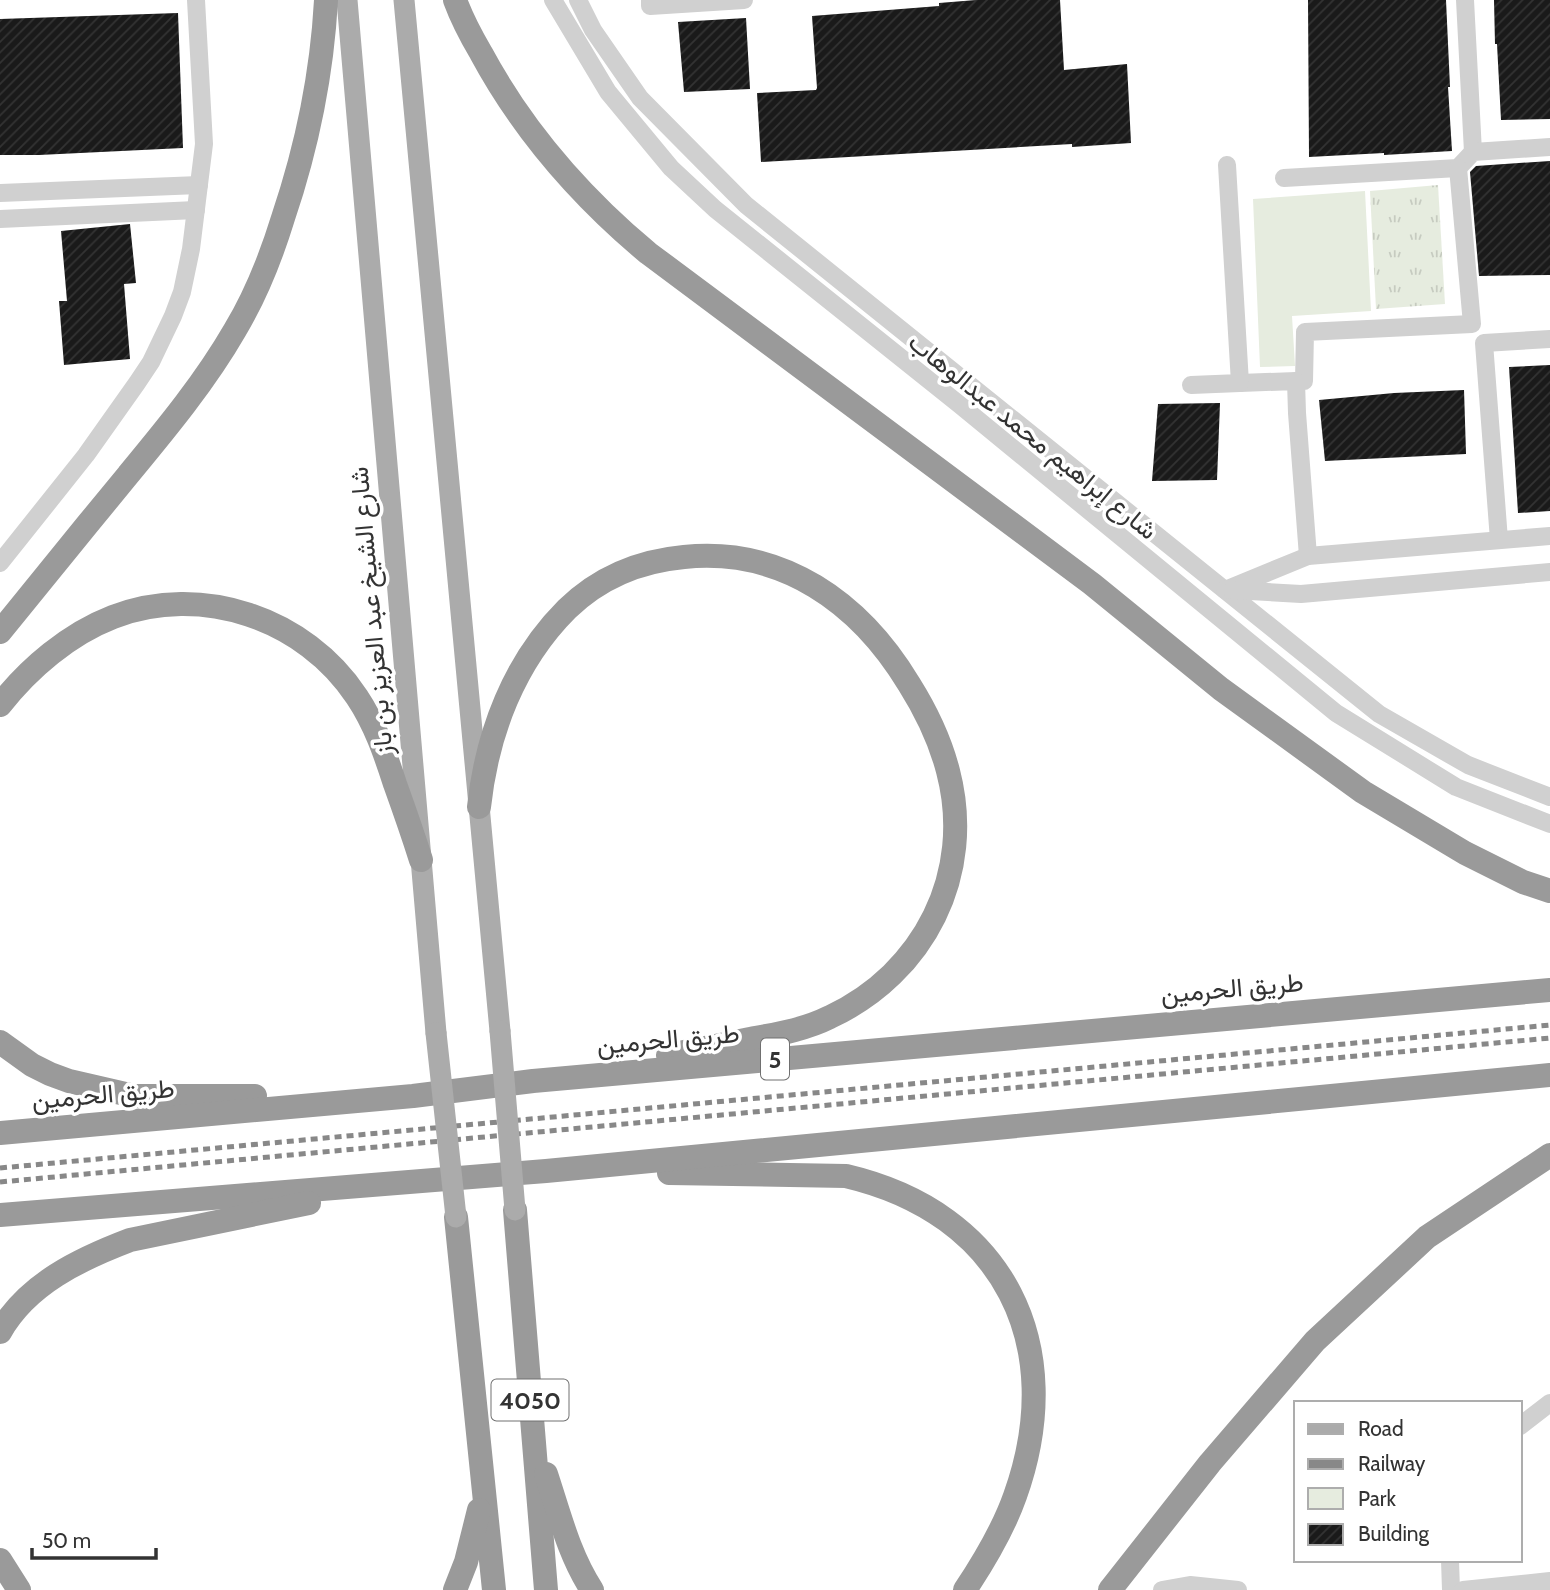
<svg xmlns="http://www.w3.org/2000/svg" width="1550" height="1590" viewBox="0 0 1550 1590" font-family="Cabin,Vazirmatn,sans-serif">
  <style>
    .grass { fill: url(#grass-tufts) }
    .park { fill: #e6ecdf }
    .building { fill: url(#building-hatch) }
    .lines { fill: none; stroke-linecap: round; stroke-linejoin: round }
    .minor { stroke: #d0d0d0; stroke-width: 18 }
    .major { stroke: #ababab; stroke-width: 21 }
    .highway { stroke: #9a9a9a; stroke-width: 24 }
    .rail { stroke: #888; stroke-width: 5; stroke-dasharray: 7 5; stroke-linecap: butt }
    .major-bridge { stroke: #ababab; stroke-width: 21 }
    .labels { text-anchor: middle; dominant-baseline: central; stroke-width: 7; stroke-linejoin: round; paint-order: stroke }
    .shield { fill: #fff; stroke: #707070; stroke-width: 2 }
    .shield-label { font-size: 24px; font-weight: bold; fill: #333 }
    .street-label { font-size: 26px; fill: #333; stroke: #fff }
  </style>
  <defs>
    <pattern id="grass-tufts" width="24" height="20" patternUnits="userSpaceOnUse" patternTransform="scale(1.75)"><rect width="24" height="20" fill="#e6ecdf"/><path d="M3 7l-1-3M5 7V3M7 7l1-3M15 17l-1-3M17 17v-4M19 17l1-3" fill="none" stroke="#c6cbc0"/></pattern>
    <pattern id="building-hatch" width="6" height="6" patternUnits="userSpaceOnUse" patternTransform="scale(1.75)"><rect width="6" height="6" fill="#1a1a1a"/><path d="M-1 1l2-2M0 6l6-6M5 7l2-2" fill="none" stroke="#333"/></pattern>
  </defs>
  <rect width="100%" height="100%" fill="#fff"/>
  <path class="grass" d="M1438 185 1445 304 1376 309 1370 191Z"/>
  <path class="park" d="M1365 191 1371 311 1292 316 1295 366 1260 367 1253 199Z"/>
  <g class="building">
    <path d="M976 0H1060L1064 70 1127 64 1131 143 1072 147V144L761 162 757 93 816 90 817 88 812 16 939 6V3Z"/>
    <path d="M1308 0H1446L1450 87H1448L1452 151 1384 155V153L1309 157Z"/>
    <path d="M1494 0H1550V119L1501 120 1497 44H1495Z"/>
    <path d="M178 13 183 148 39 155H0V19Z"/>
    <path d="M746 18 750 89 684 92 678 22Z"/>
    <path d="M1550 161V275L1479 276 1470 172 1476 166Z"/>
    <path d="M130 224 136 283 124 284 130 359 64 365 59 301H67L61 231Z"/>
    <path d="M1550 365V511L1518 513 1509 367Z"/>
    <path d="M1464 390 1466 454 1325 461 1319 400 1394 393Z"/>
    <path d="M1220 403 1217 480 1152 481 1158 404Z"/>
  </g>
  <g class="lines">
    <g class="minor">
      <path d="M553 0 608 92 671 168 715 209 960 405 1336 713 1456 787 1550 824"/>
      <path d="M578 0 593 30 640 98 746 205 1379 714 1468 765 1550 797"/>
      <path d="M650 0V6L744 0"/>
      <path d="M1465 0 1473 152"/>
      <path d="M1284 178 1458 168 1473 152 1550 147"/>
      <path d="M0 193 199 185"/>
      <path d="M0 219 196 210"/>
      <path d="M1296 381H1304L1305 332 1472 324 1458 168"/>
      <path d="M1240 383 1296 381 1297 413 1308 556"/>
      <path d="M1191 385 1240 383 1227 165"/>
      <path d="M1499 540 1484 343 1550 339"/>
      <path d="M0 563 86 455 137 383 151 362 173 316 182 292 191 249 204 144 196 0"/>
      <path d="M1225 590 1308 556 1550 536"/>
      <path d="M1232 590 1301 594 1550 572"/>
      <path d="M1520 1426 1550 1403"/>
      <path d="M1450 1560 1451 1590"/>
      <path d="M1162 1590 1190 1585 1238 1590"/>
      <path d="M1463 1590 1550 1581"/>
    </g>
    <g class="major">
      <path d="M347 0 436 1033"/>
      <path d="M404 0 500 1031"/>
    </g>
    <g class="highway">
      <path d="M455 0C462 19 471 36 481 53 523 131 581 197 648 253L1092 584 1221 689 1363 792 1465 853 1523 882 1550 891"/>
      <path d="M0 632C43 579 85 527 128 475 166 429 205 382 235 330 256 295 271 257 283 218 307 147 322 74 326 0"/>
      <path d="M0 705C29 668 69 634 113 617 201 583 305 618 357 697 375 724 385 753 395 784 404 809 413 835 421 860"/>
      <path d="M479 807C487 733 514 662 567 609 599 578 640 561 684 557 783 547 860 603 909 684 926 711 940 740 948 771 975 874 924 973 830 1017 804 1030 777 1034 750 1039 722 1045 695 1050 668 1055"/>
      <path d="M0 1042 32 1065 50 1074 69 1081 134 1096H255"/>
      <path d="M0 1133 413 1096 533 1081 1550 990"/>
      <path d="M669 1173 846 1176C1004 1213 1069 1345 1015 1496 1003 1530 985 1560 965 1590"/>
      <path d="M515 1210 546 1590"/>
      <path d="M0 1215 546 1171 1550 1075"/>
      <path d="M456 1217 494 1590"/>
      <path d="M0 1332C27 1284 80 1259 130 1240L309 1203"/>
      <path d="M546 1474C559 1513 569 1555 592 1590"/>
      <path d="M0 1560 19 1590"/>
      <path d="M455 1590 466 1562 479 1510"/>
      <path d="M1110 1590 1210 1463 1315 1341 1427 1237 1550 1155"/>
    </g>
    <g class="rail">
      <path d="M0 1168 1550 1025"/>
      <path d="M0 1182 1550 1038"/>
    </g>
    <g class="major-bridge">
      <path d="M500 1031 515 1210"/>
      <path d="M436 1033 456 1217"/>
    </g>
  </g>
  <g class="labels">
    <g class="shield">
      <rect x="761" y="1038.5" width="28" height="41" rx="5"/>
      <rect x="491.5" y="1379.5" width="77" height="41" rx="5"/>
    </g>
    <g class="shield-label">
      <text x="775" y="1059">5</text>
      <text x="530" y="1400">4050</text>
    </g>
    <g class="street-label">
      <text transform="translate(1033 436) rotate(39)">شارع إبراهيم محمد عبدالوهاب</text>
      <text transform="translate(371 611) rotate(-95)">شارع الشيخ عبد العزيز بن باز</text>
      <text transform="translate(1232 988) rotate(-5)">طريق الحرمين</text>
      <text transform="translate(668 1039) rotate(-5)">طريق الحرمين</text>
      <text transform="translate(103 1094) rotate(-5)">طريق الحرمين</text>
    </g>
  </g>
  <rect x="1294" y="1401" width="228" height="161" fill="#ffffff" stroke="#adadad" stroke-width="2"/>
  <rect x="1308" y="1424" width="35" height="10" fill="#ababab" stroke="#adadad" stroke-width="2"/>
  <text x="1358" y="1436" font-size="21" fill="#333333">Road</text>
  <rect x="1308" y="1459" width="35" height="10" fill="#888888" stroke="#adadad" stroke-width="2"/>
  <text x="1358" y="1471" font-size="21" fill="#333333">Railway</text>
  <rect x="1308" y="1488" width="35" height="21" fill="#e6ecdf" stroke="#adadad" stroke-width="2"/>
  <text x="1358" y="1506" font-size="21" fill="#333333">Park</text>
  <rect x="1308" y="1524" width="35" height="21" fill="url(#building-hatch)" stroke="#adadad" stroke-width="2"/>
  <text x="1358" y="1541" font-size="21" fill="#333333">Building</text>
  <path d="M32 1548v10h124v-10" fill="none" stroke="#333333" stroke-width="3.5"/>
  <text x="42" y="1548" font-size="21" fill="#333333" stroke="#ffffff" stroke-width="5" paint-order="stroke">50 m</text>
</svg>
